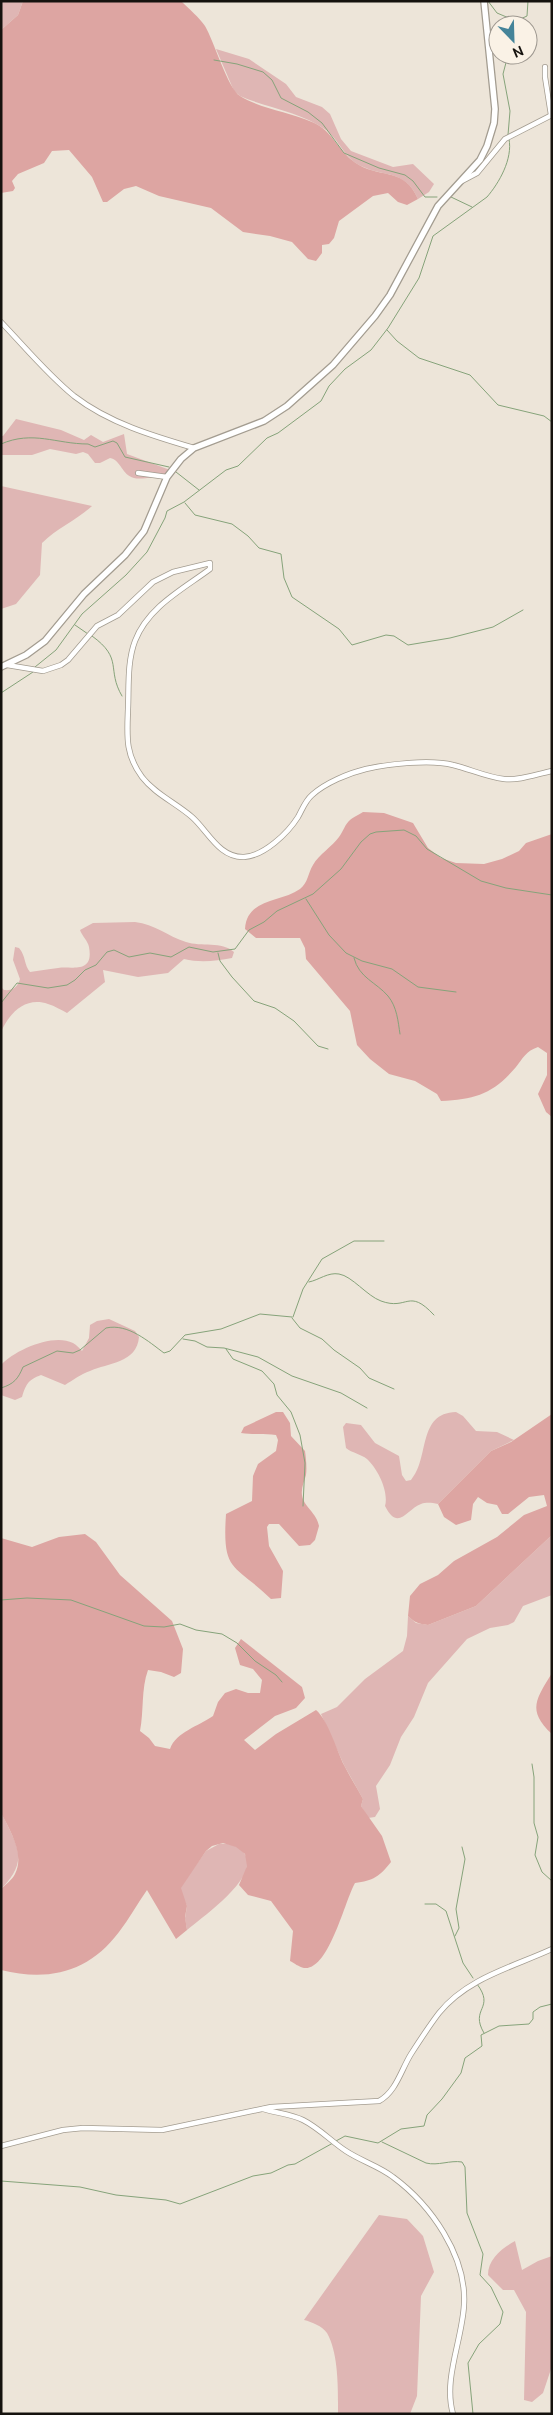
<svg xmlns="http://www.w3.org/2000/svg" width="553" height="2415" viewBox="0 0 553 2415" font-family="Ubuntu,sans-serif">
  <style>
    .green { fill: #dfb6b4 }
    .forest { fill: #dda5a2 }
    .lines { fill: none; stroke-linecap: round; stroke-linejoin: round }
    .stream { stroke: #86a37a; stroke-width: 1 }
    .minor-casing { stroke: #a39c90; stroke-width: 6 }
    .tertiary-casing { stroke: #a39c90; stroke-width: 8 }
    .minor { stroke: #fff; stroke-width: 4.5 }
    .tertiary { stroke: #fff; stroke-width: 5.5 }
  </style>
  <rect width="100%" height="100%" fill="#ede5d9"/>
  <g class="green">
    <path d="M1 1H23L18 15 1 30Z"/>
    <path d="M216 49 249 59 286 84 296 97 322 107 330 114 341 139 351 151 393 167 413 164 434 184 429 192 418 199C406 170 384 177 361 166 345 159 339 140 326 130 302 112 267 108 240 96L234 91Z"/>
    <path d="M16 419 61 430 84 440 91 435 103 442 124 434 127 454 170 470 166 476C156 476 141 480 134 478 122 475 121 460 110 458L100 463H95L88 454 83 452 76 454 50 449 32 455H1V436H3Z"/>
    <path d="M1 486 92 506C77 520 57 528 42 543L40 575 16 604 1 609Z"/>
    <path d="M135 922C155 924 167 936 186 942 201 947 222 941 234 952L232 958C216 961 200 963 184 959L168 973 138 977 103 970 105 982 67 1013C61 1010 55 1006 48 1004 26 996 9 1013 1 1032V987L4 990C12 991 18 987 20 979L13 960 15 947 19 948C26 956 24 965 30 972 39 971 48 969 58 968 72 966 94 974 89 947 88 941 82 936 80 930L93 923Z"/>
    <path d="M109 1319 135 1331 139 1337C137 1363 108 1363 90 1371 81 1374 73 1380 65 1385L41 1375C28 1380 26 1384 22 1397L15 1400 1 1395V1365C15 1350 53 1333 73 1343 77 1345 79 1348 82 1351L89 1338 90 1325 97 1321Z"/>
    <path d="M456 1412 463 1416 476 1431 497 1432 514 1440 491 1451 438 1504C432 1503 427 1502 421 1504 407 1509 398 1532 385 1506 389 1492 378 1469 367 1459 361 1454 352 1453 346 1448L343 1427 346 1423 361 1425 375 1443 399 1456 402 1475 406 1481 411 1480C430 1458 417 1413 456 1412Z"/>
    <path d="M552 1535V1595L523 1606 514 1622 508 1625 490 1628 467 1639 428 1683 414 1717 401 1737 390 1765 376 1786 380 1809 375 1817 368 1818 361 1806 363 1799 344 1765 321 1714 337 1707 365 1679 403 1651 407 1636 408 1616 416 1623 428 1625 476 1606Z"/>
    <path d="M2 1814C17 1846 30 1860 1 1889Z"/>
    <path d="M219 1844C228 1843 238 1845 244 1853 262 1876 202 1917 187 1930L185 1918 187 1906 181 1893V1886L206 1851Z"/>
    <path d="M379 2215 407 2219 423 2236 434 2272 421 2296 417 2396 410 2414H338C338 2391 339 2354 327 2333 322 2326 312 2322 304 2320Z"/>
    <path d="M515 2241 522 2270 538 2261 552 2256V2366L543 2393 532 2402 524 2400 526 2312 514 2290H503L488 2275C488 2259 502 2248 515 2241Z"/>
  </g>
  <g class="forest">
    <path d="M23 1H181C189 9 199 17 205 26 214 41 228 89 240 96 261 109 289 112 312 122 333 130 339 154 359 165 382 178 405 168 418 199L407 205 398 202 388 193 373 196 339 221 334 238 329 244 322 245V253L316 261 308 259 292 242 270 236 243 232 211 208 159 196 136 186 124 189 107 202H103L92 177 69 150 52 151 44 163 18 174 12 181 15 188 13 191 1 193V30L18 15Z"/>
    <path d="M363 812 384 813 413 823 428 848 441 858 456 863 484 864 502 859 519 851 526 843 552 834V1117L546 1112 538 1094 547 1075V1053L538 1047C526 1051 523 1058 516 1067 493 1094 476 1099 441 1101L437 1094 415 1081 389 1074 370 1059 357 1045 350 1011 306 959 305 948 300 938H256L245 929C247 898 280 903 300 889 308 883 308 873 313 865 319 854 332 847 339 837 343 832 345 824 350 820 353 817 359 815 363 812Z"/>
    <path d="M276 1412H283L290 1423 291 1436 305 1451C306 1458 307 1468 306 1475 304 1482 301 1488 302 1495 303 1506 317 1513 319 1526L315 1540 310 1545 299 1546 279 1524H269L267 1527 269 1546 283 1571 281 1598 271 1599C234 1563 222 1574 226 1514L252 1501 253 1476 258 1464 276 1451 278 1440 276 1435C264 1433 254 1435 241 1433L244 1427Z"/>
    <path d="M552 1414V1535L476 1606 428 1625C420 1624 415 1623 408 1616L410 1596 420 1584 438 1575 454 1561 497 1537 524 1515 547 1506 544 1495 529 1497 508 1514H502L497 1505 487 1503 478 1497 473 1504 471 1520 456 1525 444 1517 438 1504 491 1451 511 1442Z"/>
    <path d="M85 1534 96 1542 120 1575 172 1621 183 1649 181 1673 174 1677 161 1672 148 1670C141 1689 144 1711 140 1731L149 1738 155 1746 170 1749C176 1732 199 1726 213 1716L218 1702 225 1693 236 1689 248 1693H260L262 1680 253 1669 240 1665 235 1648 241 1639 302 1687 305 1698 296 1708 275 1716 244 1740 255 1750 276 1734 316 1710C328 1720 337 1751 344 1765 350 1777 357 1788 363 1799L361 1806 382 1836 391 1862C380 1876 373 1881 355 1883 345 1900 329 1971 304 1968 299 1967 294 1963 290 1961L293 1931 271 1901 248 1895 239 1885 247 1866 245 1854 236 1847 223 1843 212 1846 206 1851 181 1888 187 1906 185 1917 187 1930 176 1939 147 1890C137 1904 129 1919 119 1932 89 1972 49 1982 1 1970V1889C6 1884 12 1880 15 1874 25 1855 10 1830 1 1813V1538L32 1547 59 1537Z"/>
    <path d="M552 1673V1734C526 1710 537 1698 552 1673Z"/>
  </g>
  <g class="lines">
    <g class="stream">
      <path d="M488 1 497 13 516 21 527 16 528 1"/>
      <path d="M214 60 237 64 263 72 272 80 281 98 308 112 322 123 344 153 379 168 405 175 413 181 425 197H437"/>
      <path d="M508 135 510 111 503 74 508 55"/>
      <path d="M451 197 472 207"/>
      <path d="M387 330 397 341 419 358 470 375 498 405 544 416 552 422"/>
      <path d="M1 444C33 430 56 444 88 444L95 447 113 441 117 443 125 457 169 467"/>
      <path d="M176 472 199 490"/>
      <path d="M185 503 195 515 232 524 248 536 259 548 281 554 284 578 292 597 339 629 352 645 386 635 394 636 408 645 450 638 493 627 523 610"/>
      <path d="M75 625 88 634"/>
      <path d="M92 636C124 659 106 669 122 696"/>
      <path d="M35 667 56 650 82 614 126 575 147 552 165 518 167 511 184 502 226 470 238 466 267 438 278 433 321 401 329 386 345 369 371 350 388 328 419 278 433 236 487 197C499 183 513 159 509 139"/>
      <path d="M1 693 33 672"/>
      <path d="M306 899 329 935 346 953 362 961 392 969 418 987 456 992"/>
      <path d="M218 953 220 961 232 977 254 1001 275 1008 294 1021 318 1046 328 1049"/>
      <path d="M354 958C359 978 376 982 388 996 397 1007 398 1021 400 1034"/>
      <path d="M1 1003 17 983 48 988 67 985 75 980 85 970 96 965 107 952 114 950 129 957 150 953 171 957 189 947 213 952 235 949 249 930 264 922 277 911 313 894 341 869 361 842 370 834 376 832 404 830 416 836 427 849 481 881 506 888 552 895"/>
      <path d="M309 1282C319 1280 328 1272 339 1274 352 1276 367 1296 381 1301 408 1311 408 1287 434 1315"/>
      <path d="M293 1317 303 1289 322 1259 354 1241H384"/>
      <path d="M292 1318 300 1328 322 1339 334 1350 360 1368 369 1378 394 1389"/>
      <path d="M183 1339 195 1341 207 1347 224 1348 258 1357 292 1376 341 1393 367 1408"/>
      <path d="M226 1349 233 1359 262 1371 274 1384 277 1395 291 1412 300 1435 305 1463 303 1506"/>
      <path d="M1 1388C14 1384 18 1379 23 1367L57 1351 73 1353 80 1350 106 1328C128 1323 149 1342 164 1353L170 1351 185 1335 221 1329 260 1314 292 1317"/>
      <path d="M1 1600 27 1598 71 1600 144 1626 164 1627 180 1624 196 1630 222 1634 237 1643 255 1661 276 1675 282 1682"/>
      <path d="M532 1764 534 1777V1823L538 1837 535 1855 542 1872 552 1881"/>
      <path d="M425 1904H436L446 1911 463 1963 473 1978"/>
      <path d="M455 1936 459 1928 456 1909 465 1859 462 1847"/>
      <path d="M477 1984C496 2009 469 2008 484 2033"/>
      <path d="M336 2141 345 2136 378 2143 401 2129 424 2126 427 2115 442 2099 461 2073 465 2058 482 2046 481 2035 499 2026 529 2024 533 2019V2012L540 2007 552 2004"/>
      <path d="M382 2142 426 2163C438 2166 450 2160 462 2162L465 2167 467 2213 483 2254 480 2275 491 2287 503 2312 500 2324 479 2344 468 2363 473 2414"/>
      <path d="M1 2181 80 2187 116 2195 166 2200 180 2204 253 2176 271 2173 288 2165 295 2164 333 2143"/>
    </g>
    <defs>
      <g id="minor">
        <path d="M545 67V77L551 115"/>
        <path d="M460 182 477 173 505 139 552 115"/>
        <path d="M1 322C25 347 47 374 74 396 109 423 153 436 194 448"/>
        <path d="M138 473 167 477"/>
        <path d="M7 665 43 671 61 665 68 660 97 626 118 615 153 582 173 572 210 563V569C183 589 148 607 135 641 127 662 129 687 128 709 127 736 125 754 142 777 155 794 176 803 192 817 208 831 219 858 244 857 264 856 288 833 298 817 302 810 305 801 312 795 325 783 349 773 366 769 389 764 430 759 453 765 470 769 486 777 504 779 519 781 537 774 552 771"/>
        <path d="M263 2109C276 2113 291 2114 303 2120 319 2128 332 2142 346 2151 361 2161 379 2166 393 2177 431 2205 467 2256 464 2305 462 2341 443 2379 453 2414"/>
        <path d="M1 2146 63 2130 83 2128 162 2130 271 2107 379 2101C396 2092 401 2070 411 2054 420 2040 429 2026 439 2013 467 1978 513 1967 552 1949"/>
      </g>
      <path id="tertiary" d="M1 667 26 655 45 641 84 594 125 555 144 531 167 477 181 459 194 448 264 421 287 406 333 365 375 316 390 295 438 206 480 160 487 146 494 123 495 109 484 1"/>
    </defs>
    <use href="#minor" class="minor-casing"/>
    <use href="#tertiary" class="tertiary-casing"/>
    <use href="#minor" class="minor"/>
    <use href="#tertiary" class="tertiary"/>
  </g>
  <rect width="553" height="2415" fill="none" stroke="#15120e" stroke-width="5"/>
  <g transform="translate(513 40) rotate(157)"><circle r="24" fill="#faf2e6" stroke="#9e9890"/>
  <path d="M0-4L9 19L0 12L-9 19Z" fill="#458499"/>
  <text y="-8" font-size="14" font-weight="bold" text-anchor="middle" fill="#15120e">N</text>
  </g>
</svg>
